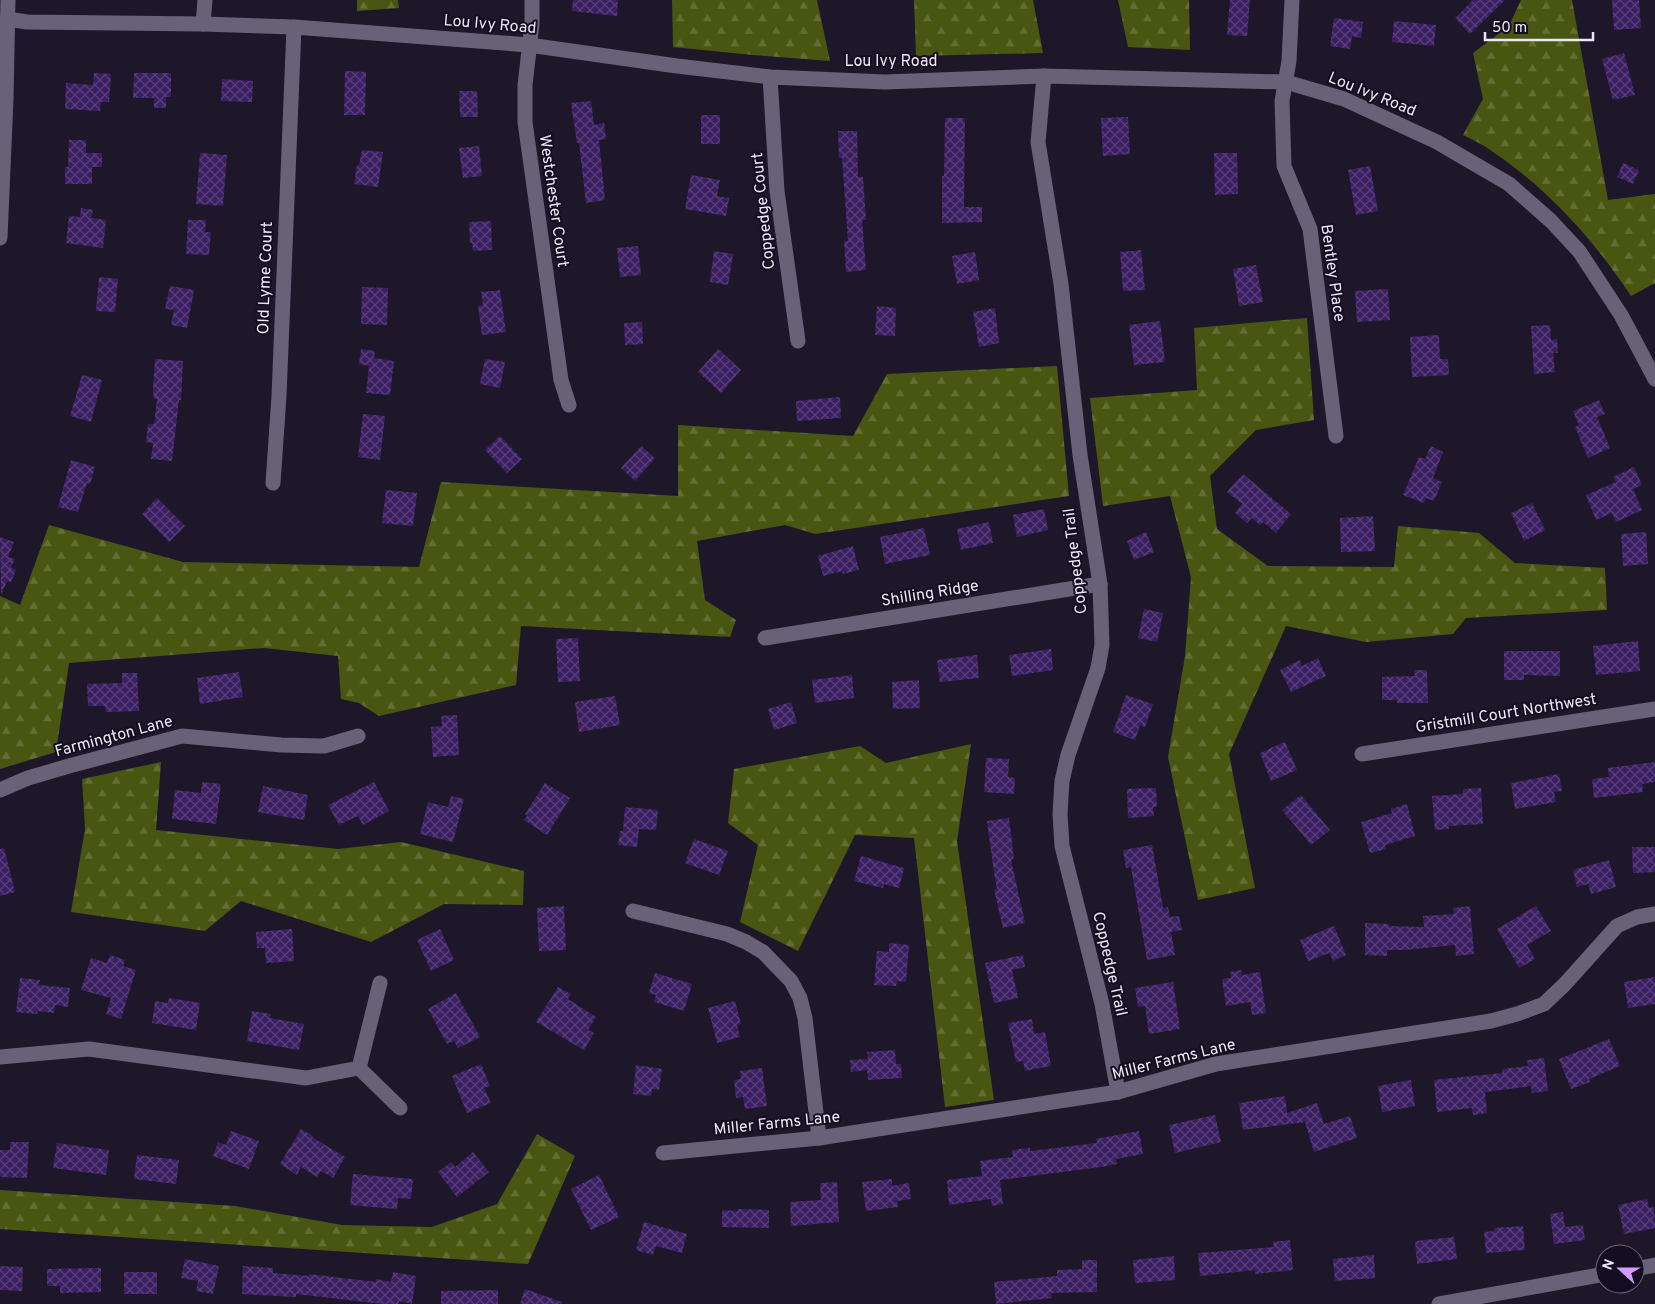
<svg xmlns="http://www.w3.org/2000/svg" width="1655" height="1304" viewBox="0 0 1655 1304" font-family="Overpass,sans-serif">
  <style>
    .forest { fill: url(#forest-firs) }
    .building { fill: url(#building-cross-hatch) }
    .lines { fill: none; stroke-linecap: round; stroke-linejoin: round }
    .street { stroke: #686178; stroke-width: 15 }
    .secondary { stroke: #686178; stroke-width: 15 }
    .labels { text-anchor: middle; dominant-baseline: central; stroke-width: 4; stroke-linejoin: round; paint-order: stroke }
    .street-label { font-size: 16px; fill: #ece8f6; stroke: #150e20 }
  </style>
  <defs>
    <pattern id="forest-firs" width="22" height="20" patternUnits="userSpaceOnUse" patternTransform="scale(1.25)"><rect width="22" height="20" fill="#485611"/><path d="M5 1l3.5 6h-7zM16 11l3.5 6h-7z" fill="#636e34"/></pattern>
    <pattern id="building-cross-hatch" width="8" height="8" patternUnits="userSpaceOnUse" patternTransform="scale(1.25)"><rect width="8" height="8" fill="#3c1f63"/><path d="M0 0l8 8M0 8l8-8" fill="none" stroke="#58407a"/></pattern>
  </defs>
  <rect width="100%" height="100%" fill="#1e172a"/>
  <g class="forest">
    <path d="M357 0H398L399 8 357 11Z"/>
    <path d="M672 0H817L830 61 753 55 673 47Z"/>
    <path d="M914 0H1033L1043 53 916 56Z"/>
    <path d="M1118 0H1189L1190 50 1128 47Z"/>
    <path d="M1521 0H1572L1608 200 1655 194V283L1631 296C1594 240 1548 189 1493 152 1484 145 1473 140 1463 135L1483 99 1473 53 1509 26Z"/>
    <path d="M1307 318 1314 420 1256 430 1210 476 1217 529 1268 566 1394 567 1398 526 1479 533 1515 563 1605 568 1607 610 1466 618 1453 634 1366 642 1286 626 1229 754 1255 888 1198 900 1168 757 1185 656 1191 577 1170 496 1103 506 1090 398 1197 390 1194 328Z"/>
    <path d="M1057 366 1069 496 815 534 785 525 697 541 705 600 736 620 730 637 521 626 516 685 379 716 359 703 341 699 338 656 264 648 69 663 56 752 0 769V596L20 605 49 525 183 562 419 567 441 482 678 496V425L853 436 887 374Z"/>
    <path d="M971 744 957 841 994 1100 945 1107 914 838 855 835 798 951 740 922 758 845 728 823 734 769 860 746 886 763Z"/>
    <path d="M161 762 156 830 338 849 401 842 524 871 523 905 444 904 371 942 241 901 205 931 71 912 85 829 82 779Z"/>
    <path d="M537 1134 575 1156 528 1264 0 1229V1190L235 1206 342 1225 432 1227 497 1204Z"/>
  </g>
  <g class="building">
    <path d="M573 0H618L617 16 572 11Z"/>
    <path d="M1230 0H1250L1247 36 1227 35Z"/>
    <path d="M1473 0H1505L1470 34 1455 18Z"/>
    <path d="M1612 0H1639L1641 28 1614 30Z"/>
    <path d="M1334 18 1363 22 1361 38 1352 36 1350 49 1330 46Z"/>
    <path d="M1394 21 1436 25 1434 46 1392 42Z"/>
    <path d="M1624 53 1635 95 1613 100 1602 59Z"/>
    <path d="M345 71 366 72 365 115H344Z"/>
    <path d="M94 73 111 74 109 102H101L100 111 65 109 66 83 93 85Z"/>
    <path d="M134 73H171V97H166V108H154V98H133Z"/>
    <path d="M222 79 253 81 252 102 221 101Z"/>
    <path d="M459 91H477L478 117H460Z"/>
    <path d="M591 101 594 125 604 123 606 139 599 140 605 200 586 203 579 143H577L571 103Z"/>
    <rect x="701" y="115" width="19" height="29"/>
    <path d="M1128 117 1130 154 1103 156 1101 118Z"/>
    <path d="M945 118H965L964 207H982V222L942 223V176H944Z"/>
    <path d="M838 131H857L858 177H863L866 220H862L866 270 846 272 844 241H848L842 158H839Z"/>
    <path d="M69 140H86V153H102V167H92V184H65V167H68Z"/>
    <path d="M479 146 482 176 463 178 459 148Z"/>
    <path d="M362 150 383 152 378 187 354 184 357 165H359Z"/>
    <path d="M200 153 227 155 223 206 196 204Z"/>
    <path d="M1214 153H1237L1238 194 1215 195Z"/>
    <path d="M1623 163 1639 170 1633 184 1617 177Z"/>
    <path d="M1370 166 1378 211 1356 215 1348 170Z"/>
    <path d="M691 175 720 180 717 196 729 198 726 216 685 209Z"/>
    <path d="M81 208 93 210 91 218 106 220 103 248 66 243 69 216 80 217Z"/>
    <path d="M188 220H206L205 232H211L209 255 186 254Z"/>
    <path d="M491 221 492 250 473 251 472 243H470L469 222Z"/>
    <path d="M638 246 641 275 620 277 617 248Z"/>
    <path d="M1141 250 1145 290 1123 291 1120 252Z"/>
    <path d="M714 251 733 254 728 285 710 282Z"/>
    <path d="M975 252 979 280 957 284 952 256Z"/>
    <path d="M1256 265 1263 302 1239 306 1233 269Z"/>
    <path d="M99 277 118 279 115 312 96 311Z"/>
    <path d="M170 286 194 290 187 328 171 325 174 310 165 309Z"/>
    <path d="M362 287 388 288 387 325 361 324Z"/>
    <path d="M1388 289 1390 320 1357 322 1355 291Z"/>
    <path d="M500 290 506 332 482 335 478 306 483 305 481 292Z"/>
    <path d="M877 306 896 308 895 336 875 335Z"/>
    <path d="M995 308 999 343 979 347 973 312Z"/>
    <path d="M1160 321 1165 362 1134 365 1129 325Z"/>
    <path d="M642 322 643 344 625 345 624 323Z"/>
    <path d="M1550 325 1551 340 1557 339 1558 353H1553L1555 372 1534 374 1531 326Z"/>
    <path d="M1439 335 1440 359H1448L1449 375 1412 377 1410 337Z"/>
    <path d="M361 349 375 351 374 358 394 361 390 395 366 393 369 366 359 364Z"/>
    <path d="M718 349 741 370 721 393 698 372Z"/>
    <path d="M155 359 183 361 181 400H179L172 461 151 459 153 443 146 442 148 424H154L157 399H154L153 390Z"/>
    <path d="M485 359 505 362 500 388 480 384Z"/>
    <path d="M82 375 102 380 91 422 70 416Z"/>
    <path d="M840 397 841 418 797 421 796 401Z"/>
    <path d="M1599 400 1605 414 1597 417 1610 448 1588 458 1575 427 1579 425 1573 411Z"/>
    <path d="M363 414 385 416 380 460 358 457Z"/>
    <path d="M500 436 522 459 507 473 485 450Z"/>
    <path d="M641 446 655 458 635 481 621 468Z"/>
    <path d="M1431 446 1443 452 1433 478 1442 482 1434 501 1426 498 1424 503 1403 495 1419 457 1425 459Z"/>
    <path d="M71 460 95 467 90 484 87 483 78 512 58 507Z"/>
    <path d="M1634 467 1642 485 1633 489 1642 510 1616 522 1612 513 1596 520 1586 495 1616 482 1613 477Z"/>
    <path d="M1243 474 1291 514 1276 533 1263 522 1260 525 1252 518 1247 523 1235 513 1242 504 1227 492Z"/>
    <path d="M386 490 417 493 413 526 382 523Z"/>
    <path d="M157 498 185 526 169 542 142 514Z"/>
    <path d="M1532 503 1545 530 1524 541 1511 513Z"/>
    <path d="M1044 509 1048 530 1017 537 1013 515Z"/>
    <path d="M1373 516 1375 551 1341 552 1340 518Z"/>
    <path d="M989 522 993 543 961 550 957 529Z"/>
    <path d="M924 528 930 555 885 564 880 537Z"/>
    <path d="M1146 532 1154 552 1134 560 1127 541Z"/>
    <path d="M1646 532 1648 564 1623 566 1621 534Z"/>
    <path d="M0 537 14 542 8 557 15 559 11 568 16 570 11 582 7 581 1 595Z"/>
    <path d="M853 546 859 570 843 574 842 571 823 576 818 556Z"/>
    <path d="M1144 609 1163 613 1157 642 1138 638Z"/>
    <path d="M578 638 580 681 558 682 556 639Z"/>
    <path d="M1638 641 1640 671 1596 675 1593 646Z"/>
    <path d="M1051 649 1053 670 1012 676 1009 655Z"/>
    <path d="M1504 651H1560V676L1524 675V680H1504Z"/>
    <path d="M977 655 979 678 940 682 937 660Z"/>
    <path d="M1318 658 1326 676 1291 692 1280 670 1300 660 1302 666Z"/>
    <path d="M1414 670H1427L1428 703H1397V700H1382V677L1415 676Z"/>
    <path d="M239 672 243 697 200 704 197 678Z"/>
    <path d="M122 673H137L139 711 106 712 105 706H88L87 684 122 683Z"/>
    <path d="M852 675 854 698 815 703 812 680Z"/>
    <path d="M919 680 920 708 893 709 892 682Z"/>
    <path d="M1126 695 1153 704 1145 727 1140 725 1135 740 1113 732Z"/>
    <path d="M615 696 620 725 579 732 575 702Z"/>
    <path d="M791 702 797 723 774 730 768 709Z"/>
    <path d="M457 715 459 755 433 757 431 727 442 726 441 716Z"/>
    <path d="M1285 742 1297 770 1271 781 1260 753Z"/>
    <path d="M986 758 1009 759 1008 777 1015 778 1014 794 984 792Z"/>
    <path d="M1655 762V782L1642 784 1643 792 1594 798 1592 779 1609 777 1608 768Z"/>
    <path d="M1559 774 1562 791 1554 792 1556 802 1515 809 1511 783Z"/>
    <path d="M202 782 221 784 216 824 172 819 175 790 201 793Z"/>
    <path d="M374 782 389 811 363 825 358 816 339 825 328 805Z"/>
    <path d="M545 783 570 798 547 835 524 820 527 816 525 814Z"/>
    <path d="M263 786 308 795 304 820 258 812Z"/>
    <path d="M1156 788 1157 806 1153 807 1154 816 1128 818 1127 789Z"/>
    <path d="M1481 788 1483 824 1449 826V829L1435 830 1432 796 1463 794V789Z"/>
    <path d="M1301 795 1330 830 1311 845 1282 810Z"/>
    <path d="M451 796 464 799 453 842 420 834 428 802 448 807Z"/>
    <path d="M1407 804 1415 836 1385 845 1386 849 1370 853 1361 822 1392 813 1391 809Z"/>
    <path d="M625 807 658 810 656 830 639 829 637 847 618 845 620 831H623Z"/>
    <path d="M1009 818 1014 859 1011 860 1025 923 1003 928 994 890 997 889 994 873 987 821Z"/>
    <path d="M694 839 728 851 719 875 685 863Z"/>
    <path d="M1152 845 1163 908 1168 907 1170 917 1179 916 1182 930 1171 932 1175 955 1147 960 1131 867 1126 868 1123 850Z"/>
    <path d="M1632 847H1655V872L1633 873Z"/>
    <path d="M4 848 15 892 0 896V849Z"/>
    <path d="M861 856 904 868 899 888 884 884 883 888 854 881Z"/>
    <path d="M1609 860 1616 887 1591 894 1588 884 1577 887 1573 870Z"/>
    <path d="M564 906 566 950 539 951 537 908Z"/>
    <path d="M1470 906 1474 954 1456 956 1455 945 1405 950H1387V956L1365 955V923L1389 924V926L1424 927 1423 916 1454 914 1453 908Z"/>
    <path d="M1536 906 1551 931 1527 945 1535 959 1519 968 1497 929Z"/>
    <path d="M1334 926 1346 955 1333 961 1329 953 1308 961 1300 940Z"/>
    <path d="M292 929 294 961 266 963 265 948H257L256 932Z"/>
    <path d="M440 929 454 960 431 971 417 940Z"/>
    <path d="M889 943 909 945 906 982 897 981 896 986 874 985 877 951 889 952Z"/>
    <path d="M110 955 125 960 123 966 136 970 121 1019 106 1014 111 998 81 990 91 958 107 963Z"/>
    <path d="M1023 955 1025 967 1012 970 1018 998 994 1003 985 963Z"/>
    <path d="M1241 970 1242 975 1260 972 1266 1013 1252 1015 1250 1002 1226 1006 1222 979 1231 978 1230 972Z"/>
    <path d="M655 973 692 984 684 1011 654 1002 656 995 649 993Z"/>
    <path d="M1655 977V1004L1628 1008 1624 982Z"/>
    <path d="M20 978 40 980 39 985 70 988 68 1007 55 1005 54 1013 38 1011 37 1014 16 1012Z"/>
    <path d="M1173 982 1180 1029 1149 1034 1145 1006 1138 1007 1135 988Z"/>
    <path d="M558 987 571 994 568 999 596 1017 588 1030 594 1033 584 1050 536 1022Z"/>
    <path d="M456 993 480 1037 458 1048 454 1041 447 1044 428 1009Z"/>
    <path d="M169 998 200 1003 196 1030 152 1023 155 1001 168 1003Z"/>
    <path d="M735 1001 741 1024 737 1025 740 1037 717 1043 708 1008Z"/>
    <path d="M252 1011 271 1014 270 1018 304 1024 299 1050 247 1041Z"/>
    <path d="M1032 1019 1034 1034 1045 1032 1051 1066 1025 1071 1023 1061 1016 1062 1008 1023Z"/>
    <path d="M1609 1039 1620 1066 1589 1079 1590 1082 1571 1089 1559 1059Z"/>
    <path d="M895 1050 896 1064H901L902 1078 868 1080 867 1070 851 1072 850 1060 868 1059 867 1052Z"/>
    <path d="M1544 1058 1548 1091 1532 1093 1531 1086 1485 1092 1487 1113 1473 1115 1472 1108 1437 1112 1434 1080 1502 1073V1069L1528 1066 1527 1060Z"/>
    <path d="M481 1064 490 1086 484 1088 491 1103 467 1113 452 1076Z"/>
    <path d="M636 1065 662 1069 659 1090 652 1089 651 1096 633 1094Z"/>
    <path d="M762 1068 767 1106 745 1109 743 1097 736 1098 734 1080 741 1079 740 1071Z"/>
    <path d="M1411 1080 1415 1106 1382 1112 1378 1086Z"/>
    <path d="M1285 1096 1287 1113 1317 1103 1324 1124 1350 1116 1357 1138 1314 1152 1305 1122 1243 1130 1239 1103Z"/>
    <path d="M1215 1115 1221 1142 1175 1153 1169 1125Z"/>
    <path d="M301 1129 313 1136 312 1137 345 1157 333 1178 321 1171 317 1177 301 1167 297 1175 280 1164Z"/>
    <path d="M231 1131 259 1141 249 1169 213 1156 218 1142 226 1145Z"/>
    <path d="M1139 1131 1143 1154 1116 1159 1117 1164 1101 1167 1000 1180 1003 1204 992 1206 991 1199 949 1205 947 1180 982 1176 980 1161 1013 1157 1012 1150 1030 1148V1151L1097 1143 1096 1139Z"/>
    <path d="M10 1142H29L27 1178 0 1177V1150H10Z"/>
    <path d="M57 1143 109 1150 106 1175 53 1168Z"/>
    <path d="M473 1152 489 1172 457 1197 438 1172 451 1162 455 1167Z"/>
    <path d="M137 1155 179 1160 176 1184 134 1179Z"/>
    <path d="M353 1174 413 1179 411 1199 398 1198 397 1209 350 1205Z"/>
    <path d="M599 1175 619 1217 591 1230 571 1189Z"/>
    <path d="M892 1179V1186L909 1183 911 1199 897 1201 898 1207 866 1211 862 1182Z"/>
    <path d="M837 1182 839 1222 791 1226 790 1202 821 1200 820 1183Z"/>
    <path d="M1647 1199 1649 1208 1654 1207 1655 1228 1624 1234 1618 1205Z"/>
    <path d="M738 1209 769 1210V1228L722 1227V1210L738 1211Z"/>
    <path d="M1563 1212 1565 1227 1583 1225 1585 1240 1554 1244 1550 1214Z"/>
    <path d="M644 1222 687 1234 682 1253 656 1246 653 1255 636 1250Z"/>
    <path d="M1523 1226 1525 1250 1486 1253 1484 1232 1494 1231V1228Z"/>
    <path d="M1454 1237 1457 1259 1417 1264 1415 1241Z"/>
    <path d="M1290 1240 1293 1270 1255 1274V1270L1200 1276 1198 1253 1274 1247 1273 1242Z"/>
    <path d="M1374 1255 1375 1278 1335 1281 1333 1259Z"/>
    <path d="M1174 1256 1175 1280 1135 1283 1133 1260Z"/>
    <path d="M185 1259 219 1266 213 1294 196 1291 198 1281 181 1278Z"/>
    <path d="M1082 1260H1097V1292L1051 1293 1052 1298 996 1304 994 1282 1057 1276V1270L1082 1269Z"/>
    <path d="M0 1266 23 1267 22 1291 0 1290Z"/>
    <path d="M243 1266 273 1268V1273L309 1276V1274L376 1282V1279L391 1282 393 1272 416 1276 412 1304 399 1301V1304H382L296 1294V1297L242 1294Z"/>
    <path d="M101 1268V1292L60 1293V1286H47V1269Z"/>
    <rect x="124" y="1272" width="33" height="22"/>
    <path d="M525 1289 562 1302V1304H520Z"/>
    <path d="M498 1290V1304H441V1291Z"/>
  </g>
  <g class="lines">
    <g class="street">
      <path d="M532 0V24L525 85V122L561 380 569 405"/>
      <path d="M1292 0 1289 61 1282 101 1284 166 1310 229 1336 436"/>
      <path d="M203 24 205 0"/>
      <path d="M1044 76 1038 142 1061 284 1080 455 1100 584 1102 645 1098 668 1068 755 1062 781 1060 814 1062 846 1102 1004 1118 1092"/>
      <path d="M770 77 777 191 798 341"/>
      <path d="M273 483 279 396 294 27"/>
      <path d="M765 638 1100 584"/>
      <path d="M1362 754 1655 709"/>
      <path d="M0 790 28 778 69 766 182 736 281 745 324 746 358 736"/>
      <path d="M633 911 727 934 746 942 763 952 791 981 800 998 805 1018 819 1138"/>
      <path d="M0 1057 89 1049 306 1078 359 1068 380 983"/>
      <path d="M359 1068 400 1108"/>
      <path d="M663 1153 819 1138 1118 1092 1216 1064 1491 1021 1517 1014 1544 1004 1565 984 1617 926 1637 917 1655 914"/>
      <path d="M1635 1269 1655 1265"/>
      <path d="M1439 1304 1605 1274"/>
    </g>
    <g class="secondary">
      <path d="M7 19 27 22 203 24 294 27 529 45 677 66 770 77 885 82 1044 76 1286 82 1344 99 1437 142 1509 184 1551 221 1579 251 1621 315 1655 379"/>
      <path d="M0 238 6 99 8 0"/>
    </g>
  </g>
  <g class="labels">
    <g class="street-label">
      <text transform="translate(490 25) rotate(5)">Lou Ivy Road</text>
      <text x="891" y="62">Lou Ivy Road</text>
      <text transform="translate(1372 95) rotate(22)">Lou Ivy Road</text>
      <text transform="translate(553 201) rotate(82)">Westchester Court</text>
      <text transform="translate(764 211) rotate(-96)">Coppedge Court</text>
      <text transform="translate(1332 273) rotate(82)">Bentley Place</text>
      <text transform="translate(266 278) rotate(-88)">Old Lyme Court</text>
      <text transform="translate(1076 561) rotate(-97)">Coppedge Trail</text>
      <text transform="translate(930 594) rotate(-9)">Shilling Ridge</text>
      <text transform="translate(1506 714) rotate(-9)">Gristmill Court Northwest</text>
      <text transform="translate(114 737) rotate(-15)">Farmington Lane</text>
      <text transform="translate(1109 964) rotate(77)">Coppedge Trail</text>
      <text transform="translate(1174 1060) rotate(-14)">Miller Farms Lane</text>
      <text transform="translate(777 1124) rotate(-6)">Miller Farms Lane</text>
    </g>
  </g>
  <g transform="translate(1620 1269) rotate(291)"><circle r="24" fill="#150e20" stroke="#6b6576"/>
  <path d="M0-4L9 19L0 12L-9 19Z" fill="#d39cfc"/>
  <text y="-8" font-size="14" font-weight="bold" text-anchor="middle" fill="#ece8f6">N</text>
  </g>
  <path d="M1485 32v8h108v-8" fill="none" stroke="#ece8f6" stroke-width="2.5"/>
  <text x="1492" y="32" font-size="15" fill="#ece8f6" stroke="#150e20" stroke-width="4" paint-order="stroke">50 m</text>
</svg>
